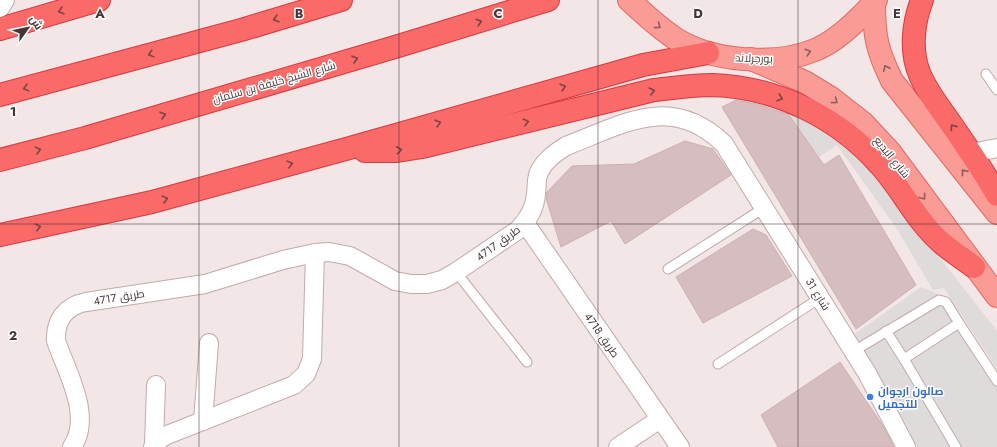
<svg xmlns="http://www.w3.org/2000/svg" width="997" height="447" viewBox="0 0 997 447" font-family="Jost,Cairo,sans-serif">
  <style>
    .parking { fill: #e0dbdb }
    .building { fill: #d6bec0; stroke: #ceafb0 }
    .lines { fill: none; stroke-linecap: round; stroke-linejoin: round }
    .service-casing { stroke: #c0abab; stroke-width: 11 }
    .minor-casing { stroke: #c0abab; stroke-width: 20 }
    .primary-casing { stroke: #e06a66; stroke-width: 24 }
    .motorway-casing { stroke: #d8393f; stroke-width: 24 }
    .service { stroke: #fff; stroke-width: 9 }
    .minor { stroke: #fff; stroke-width: 18 }
    .primary { stroke: #fb9b96; stroke-width: 22 }
    .motorway { stroke: #f96a69; stroke-width: 22 }
    .oneway { stroke: #7b4545 }
    .oneway2 { stroke: #8e5e5c }
    .grid { fill: none; stroke: #453536; stroke-width: 1; stroke-opacity: 0.55 }
    .shop-dot { fill: #3f7fe0; stroke: #fff; stroke-width: 1.5 }
    .labels { text-anchor: middle; dominant-baseline: central; stroke-width: 3; stroke-linejoin: round; paint-order: stroke }
    .street-label { font-size: 11px; fill: #453536; stroke: #fff }
    .shop-label { font-size: 11px; font-weight: bold; fill: #366cbe; stroke: #fff; text-anchor: start }
    .grid-label { font-size: 13px; text-anchor: middle; font-weight: bold; fill: #453536; stroke: #fff; stroke-width: 3; stroke-linejoin: round; paint-order: stroke }
  </style>
  <rect width="100%" height="100%" fill="#f2e6e6"/>
  <g class="parking">
    <path d="M784 109 838 127 997 331V369L944 288 933 290 897 229 837 145 819 157Z"/>
    <path d="M921 287 946 297 997 373V447H916L906 424 852 336Z"/>
  </g>
  <g class="building">
    <path d="M736 100 756 104 788 114 824 165 839 155 916 285 856 329 722 107Z"/>
    <path d="M685 141 713 149 731 175 625 244 611 221 561 247 546 198 547 192 572 166 634 164Z"/>
    <path d="M753 229 766 235 792 276 703 323 676 277Z"/>
    <path d="M840 362 883 426 894 447H778L761 415Z"/>
  </g>
  <g class="lines">
    <defs>
      <g id="service">
        <path d="M986 74 997 90"/>
        <path d="M668 269 764 208"/>
        <path d="M456 272 527 362"/>
        <path d="M886 331 904 359"/>
        <path d="M854 351 939 300 946 302 959 323"/>
        <path d="M718 364 820 298"/>
        <path d="M956 447 904 359 959 323 997 381"/>
      </g>
      <g id="minor">
        <path d="M0 8 5 0"/>
        <path d="M971 153 997 148"/>
        <path d="M525 223 680 447"/>
        <path d="M203 421 209 343"/>
        <path d="M154 444 156 385"/>
        <path d="M72 447C93 417 67 372 56 341 55 321 65 306 86 302L205 284 283 260 315 253 329 252 350 256 395 281 411 284H427L442 280 456 272 518 230C528 220 535 208 536 194 537 187 536 179 539 172 545 160 555 153 566 146 624 124 671 93 724 144L867 373 906 447"/>
        <path d="M153 447 160 439 167 435 294 385 306 374 312 359 315 253"/>
        <path d="M618 447 660 419"/>
      </g>
      <g id="primary">
        <path d="M629 0C644 14 659 28 676 39 713 62 776 66 815 50 832 43 846 31 859 18 865 12 871 7 876 0"/>
        <path d="M874 3C874 37 877 50 892 81L997 213"/>
        <path d="M751 59 805 82 831 98 863 123 890 152 997 296"/>
      </g>
      <g id="motorway">
        <path d="M922 0C913 23 910 52 920 75 927 92 940 108 951 124 967 147 983 170 997 195"/>
        <path d="M0 29 99 0"/>
        <path d="M0 95 241 30 341 0"/>
        <path d="M365 151H397L422 147 654 90C674 88 693 85 712 85 776 87 838 117 880 165 902 189 917 222 942 243 952 252 964 259 974 267"/>
        <path d="M0 160 85 138 395 47 548 0"/>
        <path d="M0 235 152 202 346 149 643 65 708 53"/>
      </g>
    </defs>
    <use href="#service" class="service-casing"/>
    <use href="#minor" class="minor-casing"/>
    <use href="#primary" class="primary-casing"/>
    <use href="#motorway" class="motorway-casing"/>
    <use href="#service" class="service"/>
    <use href="#minor" class="minor"/>
    <use href="#primary" class="primary"/>
    <use href="#motorway" class="motorway"/>
  </g>
  <defs><path id="oneway-chevron" d="M-2-3.5L2.5 0L-2 3.5" fill="none" stroke-width="1.6" stroke-linecap="round" stroke-linejoin="round"/></defs>
  <g class="oneway">
    <use href="#oneway-chevron" transform="translate(61 11) rotate(164)"/>
    <use href="#oneway-chevron" transform="translate(276 19) rotate(164)"/>
    <use href="#oneway-chevron" transform="translate(479 22) rotate(-17)"/>
    <use href="#oneway-chevron" transform="translate(151 54) rotate(165)"/>
    <use href="#oneway-chevron" transform="translate(355 59) rotate(-16)"/>
    <use href="#oneway-chevron" transform="translate(563 87) rotate(-16)"/>
    <use href="#oneway-chevron" transform="translate(26 88) rotate(165)"/>
    <use href="#oneway-chevron" transform="translate(652 91) rotate(-13)"/>
    <use href="#oneway-chevron" transform="translate(780 98) rotate(19)"/>
    <use href="#oneway-chevron" transform="translate(163 115) rotate(-16)"/>
    <use href="#oneway-chevron" transform="translate(526 122) rotate(-13)"/>
    <use href="#oneway-chevron" transform="translate(438 123) rotate(-16)"/>
    <use href="#oneway-chevron" transform="translate(953 127) rotate(-125)"/>
    <use href="#oneway-chevron" transform="translate(38 150) rotate(-15)"/>
    <use href="#oneway-chevron" transform="translate(399 150) rotate(-7)"/>
    <use href="#oneway-chevron" transform="translate(290 164) rotate(-15)"/>
    <use href="#oneway-chevron" transform="translate(165 199) rotate(-15)"/>
    <use href="#oneway-chevron" transform="translate(38 227) rotate(-12)"/>
  </g>
  <g class="oneway2">
    <use href="#oneway-chevron" transform="translate(658 26) rotate(37)"/>
    <use href="#oneway-chevron" transform="translate(808 52) rotate(-17)"/>
    <use href="#oneway-chevron" transform="translate(886 68) rotate(-115)"/>
    <use href="#oneway-chevron" transform="translate(835 101) rotate(37)"/>
    <use href="#oneway-chevron" transform="translate(964 172) rotate(-129)"/>
    <use href="#oneway-chevron" transform="translate(923 197) rotate(54)"/>
  </g>
  <path class="grid" d="M199 0V447M399 0V447M598 0V447M798 0V447M0 224H997"/>
  <circle class="shop-dot" cx="870" cy="397" r="4"/>
  <g class="labels">
    <g class="street-label">
      <text transform="translate(754 58) rotate(2)">بورجرلاند</text>
      <text transform="translate(274 82) rotate(-16)">شارع الشيخ خليفة بن سلمان</text>
      <text transform="translate(892 157) rotate(51)">شارع البديع</text>
      <text transform="translate(498 243) rotate(-36)">طريق 4717</text>
      <text transform="translate(818 294) rotate(58)">شارع 31</text>
      <text transform="translate(119 297) rotate(-9)">طريق 4717</text>
      <text transform="translate(602 335) rotate(55)">طريق 4718</text>
    </g>
    <g class="shop-label">
      <text x="878" y="391">صالون ارجوان<tspan x="878" dy="13">للتجميل</tspan></text>
    </g>
  </g>
  <g class="grid-label">
    <text x="100" y="18">A</text>
    <text x="299" y="18">B</text>
    <text x="498" y="18">C</text>
    <text x="698" y="18">D</text>
    <text x="897" y="18">E</text>
    <text x="13" y="116">1</text>
    <text x="13" y="340">2</text>
  </g>
  <g transform="translate(28 28) rotate(57)" stroke="#ffffff" stroke-width="3" paint-order="stroke">
  <path d="M0-3L7 15L0 10L-7 15Z" fill="#453536"/>
  <text y="-6" font-size="11" font-weight="bold" text-anchor="middle" fill="#453536">ش</text>
  </g>
</svg>
